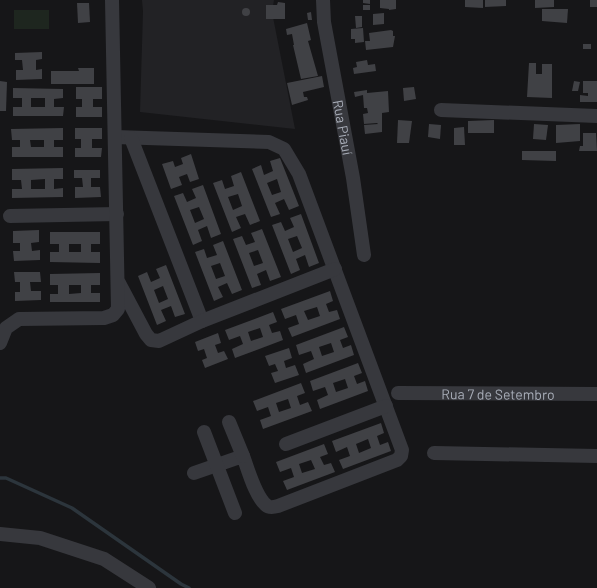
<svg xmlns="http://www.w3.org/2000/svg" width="597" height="588" viewBox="0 0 597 588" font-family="Barlow,sans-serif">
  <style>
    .built { fill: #222225 }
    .park { fill: #1e261f }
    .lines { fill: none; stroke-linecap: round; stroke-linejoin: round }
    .stream { stroke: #2c353c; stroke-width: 3.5 }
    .building { fill: #404145; fill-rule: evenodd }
    .minor { stroke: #37383d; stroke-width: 14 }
    .labels { text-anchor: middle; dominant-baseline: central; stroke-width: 3; stroke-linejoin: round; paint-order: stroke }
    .street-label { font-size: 14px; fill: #a8adb8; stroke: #111113 }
  </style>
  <rect width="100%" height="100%" fill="#161618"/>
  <path class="built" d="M142 0H274L272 12 295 129 140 112 143 11Z"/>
  <rect class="park" x="14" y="10" width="35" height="19"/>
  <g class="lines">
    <path class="stream" d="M0 478H6L72 508 181 584 189 588"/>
  </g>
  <g class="building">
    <path d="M363 0H370V4L363 3Z"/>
    <path d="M380 0H396V9L389 10V9L380 8Z"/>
    <path d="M465 0H483V8L465 7Z"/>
    <path d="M485 0H506V6L485 7Z"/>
    <path d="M535 0H554V7L535 8Z"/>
    <rect x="590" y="0" width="7" height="7"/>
    <path d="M278 2 285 3V19H266V5H277Z"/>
    <path d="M77 3H89L90 22 78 23Z"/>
    <rect x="363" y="5" width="7" height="5"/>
    <circle cx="246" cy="12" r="4"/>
    <path d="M542 9H568L567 23 542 21Z"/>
    <path d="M311 12 312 20H308L307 13Z"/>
    <path d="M384 13V24L373 25V14Z"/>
    <path d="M355 16H362V27L356 28Z"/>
    <path d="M307 23 311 40 308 41 318 76 301 79 293 45H294L292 34 287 35 286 29Z"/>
    <path d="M363 28 364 42 355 43V39H351V29Z"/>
    <path d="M391 30 393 31V36H395L393 47 366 50 365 41H370L369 33Z"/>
    <rect x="583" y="44" width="8" height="5"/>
    <path d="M42 52V59L36 60V70L42 69V79L16 80V70H23L22 60H15V53Z"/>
    <path d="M367 60 368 65 375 64 376 71 354 74 353 68 357 67 356 62Z"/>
    <path d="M529 63H536V74H542V64H552V98L527 97Z"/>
    <path d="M78 68H94V84H51V71H79Z"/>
    <path d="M322 76 324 87 303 92 304 97H307L308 100 292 105 287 83Z"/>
    <path d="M0 81 7 82 6 111H0Z"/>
    <path d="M574 81 580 82 578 91H572Z"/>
    <path d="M583 81H597V102H580V95L588 96V93H583Z"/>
    <path d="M76 87H102V99H93V107H102V117H76V107H82V99H76Z"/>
    <path d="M414 87 416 99 404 101 403 88Z"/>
    <path d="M13 88 63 89V98L54 99V107H64L63 116H13V107H22V98H13ZM31 98H45V107H31Z"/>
    <path d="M367 90V93L388 91 389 112 382 113V132L365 134 364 125 378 124 377 123 364 124 363 114 368 113 367 108H364L363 95 355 97 354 92Z"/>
    <path d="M398 120 412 121 409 143H397Z"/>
    <path d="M494 120V133H468V121Z"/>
    <path d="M429 124 441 125 440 139 428 137Z"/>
    <path d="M534 124 548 125 546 140 533 139Z"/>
    <path d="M580 124V141L556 143V125Z"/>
    <path d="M464 127 465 145H454V128Z"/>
    <path d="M63 128V140H54V147H63V157H12V147H20V140H12L11 129ZM30 140H44V147H31Z"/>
    <path d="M75 128H102V139H92V148H102L101 157H75V148H81V139H75Z"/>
    <path d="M583 133H596L597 151H579L580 146H583Z"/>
    <path d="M522 151H556V161L522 160Z"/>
    <path d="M191 154 199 179 190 182 187 174 179 177 182 185 171 189 162 164 173 161 175 167 183 164 181 158Z"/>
    <path d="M280 158 299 206 289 210 284 199 275 203 280 214 271 217 252 169 261 165 264 175 273 171 270 161ZM277 179 281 192 272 195 267 183Z"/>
    <path d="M63 168V179H54V189L63 188V197L12 198V189H22L21 180H12V169ZM45 179V189H31V180Z"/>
    <path d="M74 170H100V178H91V187H100L101 197 75 198V187H83L82 178H74Z"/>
    <path d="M241 172 260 221 250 225 245 214 236 217 241 228 232 232 213 183 222 180 225 189 234 186 231 176ZM238 194 242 206 233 210 228 197Z"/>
    <path d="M203 185 221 234 211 238 207 226 198 230 202 241 193 245 174 196 183 193 187 202 196 198 192 189ZM199 207 204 219 195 223 190 210Z"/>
    <path d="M301 214 319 263 309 267 305 255 296 259 300 270 291 274 272 225 281 222 285 231 294 227 290 218ZM297 236 302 248 293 252 288 239Z"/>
    <path d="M262 229 281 277 270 281 266 270 257 274 261 285 252 288 233 239 242 236 246 245 255 242 251 233ZM258 250 263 263 254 266 249 253Z"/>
    <path d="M39 230V242L31 243 32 251 40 250V260L14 261 13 251H20V243H13V231Z"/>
    <path d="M50 232H100V244H91V252H100V263L50 262V252H59V244H50ZM69 244H81V252H69Z"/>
    <path d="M223 241 242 290 232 294 227 283 218 287 223 297 214 301 195 252 204 249 207 258 217 255 213 245ZM220 263 225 276 216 279 211 266Z"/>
    <path d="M166 265 185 314 175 317 171 306 161 310 166 321 157 325 138 276 147 272 151 282 160 278 156 269ZM163 286 168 299 159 303 154 290Z"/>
    <path d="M14 272H40L41 282H30L31 291H41V300L15 301V292H20V282H15Z"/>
    <path d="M100 273V285H91V293H100V302H50V294H58V285H50V274ZM69 285H81V293L69 294Z"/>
    <path d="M330 291 333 301 326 304 329 312 337 310 340 319 292 337 288 328 299 324 296 315 285 319 281 309ZM317 307 320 316 308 320 304 311Z"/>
    <path d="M273 312 277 322 269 325 272 333 280 331 283 340 235 358 232 349 243 344 240 336 229 340 225 330ZM260 328 263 337 251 341 248 332Z"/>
    <path d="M344 327 348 337 340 340 343 348 351 345 354 355 306 373 303 364 314 359 311 351 299 355 296 345ZM331 343 334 352 322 356 319 347Z"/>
    <path d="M218 333 221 343 215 345 218 353 224 351 228 359 205 368 202 360 207 358 204 349 198 351 195 342Z"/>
    <path d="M289 348 292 358 284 361 286 368 295 365 299 375 275 383 271 373 278 371 275 364 269 366 265 356Z"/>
    <path d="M358 363 362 373 354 376 357 384 365 381 368 391 320 409 317 400 328 395 325 387 313 391 310 381ZM345 379 348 388 336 392 333 383Z"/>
    <path d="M301 383 305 393 297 396 300 405 308 402 312 411 263 429 260 420 271 416 268 407 257 411 253 401ZM288 399 291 408 279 412 276 403Z"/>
    <path d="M381 423 384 433 377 436 380 445 388 442 391 451 343 469 339 460 350 456 347 447 336 452 332 441ZM368 439 371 448 359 453 356 444Z"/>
    <path d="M324 444 328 454 320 457 324 465 331 463 335 472 287 490 283 481 294 477 291 468 280 472 276 462ZM311 460 315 469 302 473 299 464Z"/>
  </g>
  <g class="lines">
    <g class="minor">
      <path id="s1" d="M323 0 324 22 353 178 364 255"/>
      <path d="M441 110 597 116"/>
      <path d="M115 137 269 142 284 149 299 174 402 450 401 456 397 460 278 506C274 507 269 508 266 505 255 496 248 469 243 456L194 473"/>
      <path d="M131 138 202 321"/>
      <path d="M10 216 117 214"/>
      <path d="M119 283 146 334 151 340 159 341 202 321 335 269"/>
      <path d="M0 343 6 328 19 319 104 318 113 315 118 309 112 0"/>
      <path id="s2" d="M398 393 597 394"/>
      <path d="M229 422 243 456"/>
      <path d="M204 432 235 513"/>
      <path d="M286 444 386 406"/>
      <path d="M434 453 597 456"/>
      <path d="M0 534 40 538 104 559 149 588"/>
    </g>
  </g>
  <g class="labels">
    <g class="street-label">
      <text stroke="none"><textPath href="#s1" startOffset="129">Rua Piauí</textPath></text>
      <text stroke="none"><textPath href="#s2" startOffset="100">Rua 7 de Setembro</textPath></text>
    </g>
  </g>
</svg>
